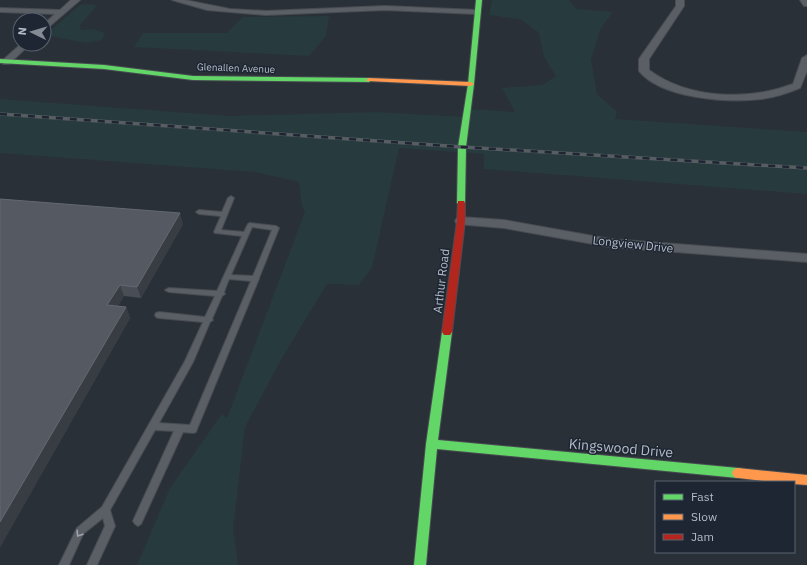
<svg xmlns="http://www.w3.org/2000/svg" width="807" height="565" viewBox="0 0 807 565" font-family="'IBM Plex Sans',sans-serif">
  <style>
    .green { fill: #273a3d }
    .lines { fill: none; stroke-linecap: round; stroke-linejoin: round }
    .lane-casing { stroke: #484c52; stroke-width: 2 }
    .street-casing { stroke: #484c52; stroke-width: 2 }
    .fast-casing { stroke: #484c52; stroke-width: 2 }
    .slow-casing { stroke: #484c52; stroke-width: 2 }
    .jam-casing { stroke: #484c52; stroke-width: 2 }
    .lane { fill: #5a5e65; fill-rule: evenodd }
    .street { fill: #5a5e65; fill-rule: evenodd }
    .fast { fill: #63d668; fill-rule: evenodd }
    .slow { fill: #ff974d; fill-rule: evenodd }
    .jam { fill: #b3261e; fill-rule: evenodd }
    .rail-casing { stroke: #585d63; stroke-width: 3.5 }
    .rail { stroke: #1d2632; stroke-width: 2.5; stroke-dasharray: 7; stroke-linecap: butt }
    .wall { fill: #494d55 }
    .shaded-wall { fill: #383d44 }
    .building { fill: #555961; stroke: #646971 }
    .oneway { stroke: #9ea4af }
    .labels { text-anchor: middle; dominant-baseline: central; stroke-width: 3; stroke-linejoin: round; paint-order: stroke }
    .far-street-label { font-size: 10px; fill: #b4bcc8; stroke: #1d2632 }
    .street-label { font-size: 12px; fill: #b4bcc8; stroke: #1d2632 }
    .near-street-label { font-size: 14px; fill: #b4bcc8; stroke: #1d2632 }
  </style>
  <rect width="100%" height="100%" fill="#2a3037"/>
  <g class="green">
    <path d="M492 0H569L577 9 613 12 601 28 591 59 597 94 617 112 615 119 807 132V194L484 169V154L399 148 372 268 359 285 327 284 282 358 245 427 233 529 238 565H137L170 488 222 414 227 418 305 212 302 206 299 182 255 172 0 153V99L229 116 377 112 466 117 468 109 515 112 502 88 542 85 556 76 544 57 539 33 520 19 489 15Z"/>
    <path d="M86 4 95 5 96 7 80 25 81 30 93 29 105 33 102 40 86 43 45 35 80 5Z"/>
    <path d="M329 16 326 36 309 56 134 47 143 33H227L243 17Z"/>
  </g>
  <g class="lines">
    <defs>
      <path id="lane" d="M231 196 234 198 221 230 244 232 248 224 250 223 276 226 279 228 259 278V279L258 281 197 429 196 432 193 433 183 432 141 524 138 526 135 524 133 521 174 431 155 430 110 510 115 526 97 565H87L105 526 103 518 83 534 69 565H59L77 528 102 507 185 361 203 322 159 318 156 317 155 315 156 313 159 312 205 317 215 296 169 292 165 290 169 288 217 291 242 236 215 233 214 232 221 216 199 214 196 212 199 210 222 212 228 198ZM252 227 272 230 253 276 231 275ZM229 279 251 281 190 425 159 423 193 362 210 322 213 320 212 319 222 296 225 294 224 292Z"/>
      <g id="street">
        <path d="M71 0H80L44 31V24L55 14 0 12V8L60 10Z"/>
        <path d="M172 0H185L230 9 266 11 385 6 477 10 481 12 477 14 385 10 266 15 207 10Z"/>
        <path d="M676 0H684V6L649 59V70C688 99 748 101 793 84L802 58 807 55V71L800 88C788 93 775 97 762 99 729 103 662 99 639 71V59L676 6Z"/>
        <path d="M800 0H807V6H804Z"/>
        <path d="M21 44H30L9 64H3V60Z"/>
        <path d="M461 217 504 220 610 239 807 254V262L610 247 504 228 457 224 455 221 457 218Z"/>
      </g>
      <g id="fast">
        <path d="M476 0H482L474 84 466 147 465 203 461 205 457 203 458 147 468 84Z"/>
        <path d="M0 59 104 65 193 76 369 78 372 80 369 82 193 80 104 69 0 63Z"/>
        <path d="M447 328 450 329 452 332 438 440 738 468 742 469 744 473 742 477 738 478 437 449 426 565H414L426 444 442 332 444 329Z"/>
      </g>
      <g id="slow">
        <path d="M369 78 471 82 474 84 471 86 367 81 366 80Z"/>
        <path d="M738 468 807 475V485L794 484V482H774L738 478 734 477 732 473 734 469Z"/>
      </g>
      <path id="jam" d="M458 201H464L465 203V221L452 332 450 335H444L442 332 457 221Z"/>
    </defs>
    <use href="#lane" class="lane-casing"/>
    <use href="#street" class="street-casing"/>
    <use href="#fast" class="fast-casing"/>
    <use href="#slow" class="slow-casing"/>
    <use href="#jam" class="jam-casing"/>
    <use href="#lane" class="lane"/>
    <use href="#street" class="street"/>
    <use href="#fast" class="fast"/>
    <use href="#slow" class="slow"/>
    <use href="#jam" class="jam"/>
    <defs>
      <path id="rail" d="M0 114 462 147 807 168"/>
    </defs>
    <use href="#rail" class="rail-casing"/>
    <use href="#rail" class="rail"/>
  </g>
  <path class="wall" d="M0 199 183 224 141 298 124 296 118 306 126 307 130 318 0 547Z"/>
  <g class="shaded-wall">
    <path d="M180 213 183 224 141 298 137 287Z"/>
    <path d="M120 285 124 296 112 317 107 305Z"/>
    <path d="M126 307 130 318 0 547V522Z"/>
  </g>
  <path class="building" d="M0 199 180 213 137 287 120 285 107 305 126 307 0 522Z"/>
  <defs><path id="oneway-chevron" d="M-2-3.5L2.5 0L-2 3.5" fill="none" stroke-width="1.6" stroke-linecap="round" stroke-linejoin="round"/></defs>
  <use class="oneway" href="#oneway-chevron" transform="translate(79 534) rotate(123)"/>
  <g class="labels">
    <g class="far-street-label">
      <text transform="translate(236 68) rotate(2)">Glenallen Avenue</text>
    </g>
    <g class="street-label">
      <text transform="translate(633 244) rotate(6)">Longview Drive</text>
      <text transform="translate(441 281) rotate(-83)">Arthur Road</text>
    </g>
    <g class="near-street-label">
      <text transform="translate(621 448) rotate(5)">Kingswood Drive</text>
    </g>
  </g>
  <rect x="655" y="481" width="140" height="72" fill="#1d2632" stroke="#59626e"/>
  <rect x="663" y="494" width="20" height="6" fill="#63d668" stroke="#59626e"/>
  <text x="691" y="501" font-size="12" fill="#b4bcc8">Fast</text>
  <rect x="663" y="514" width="20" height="6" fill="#ff974d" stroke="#59626e"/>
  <text x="691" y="521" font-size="12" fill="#b4bcc8">Slow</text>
  <rect x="663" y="534" width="20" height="6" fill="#b3261e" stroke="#59626e"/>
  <text x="691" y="541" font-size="12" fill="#b4bcc8">Jam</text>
  <g transform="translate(32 32) rotate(275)"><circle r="19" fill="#1d2632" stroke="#59626e"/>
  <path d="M0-3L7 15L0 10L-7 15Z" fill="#848b95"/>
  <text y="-6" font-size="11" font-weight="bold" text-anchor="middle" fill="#b4bcc8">N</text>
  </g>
</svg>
